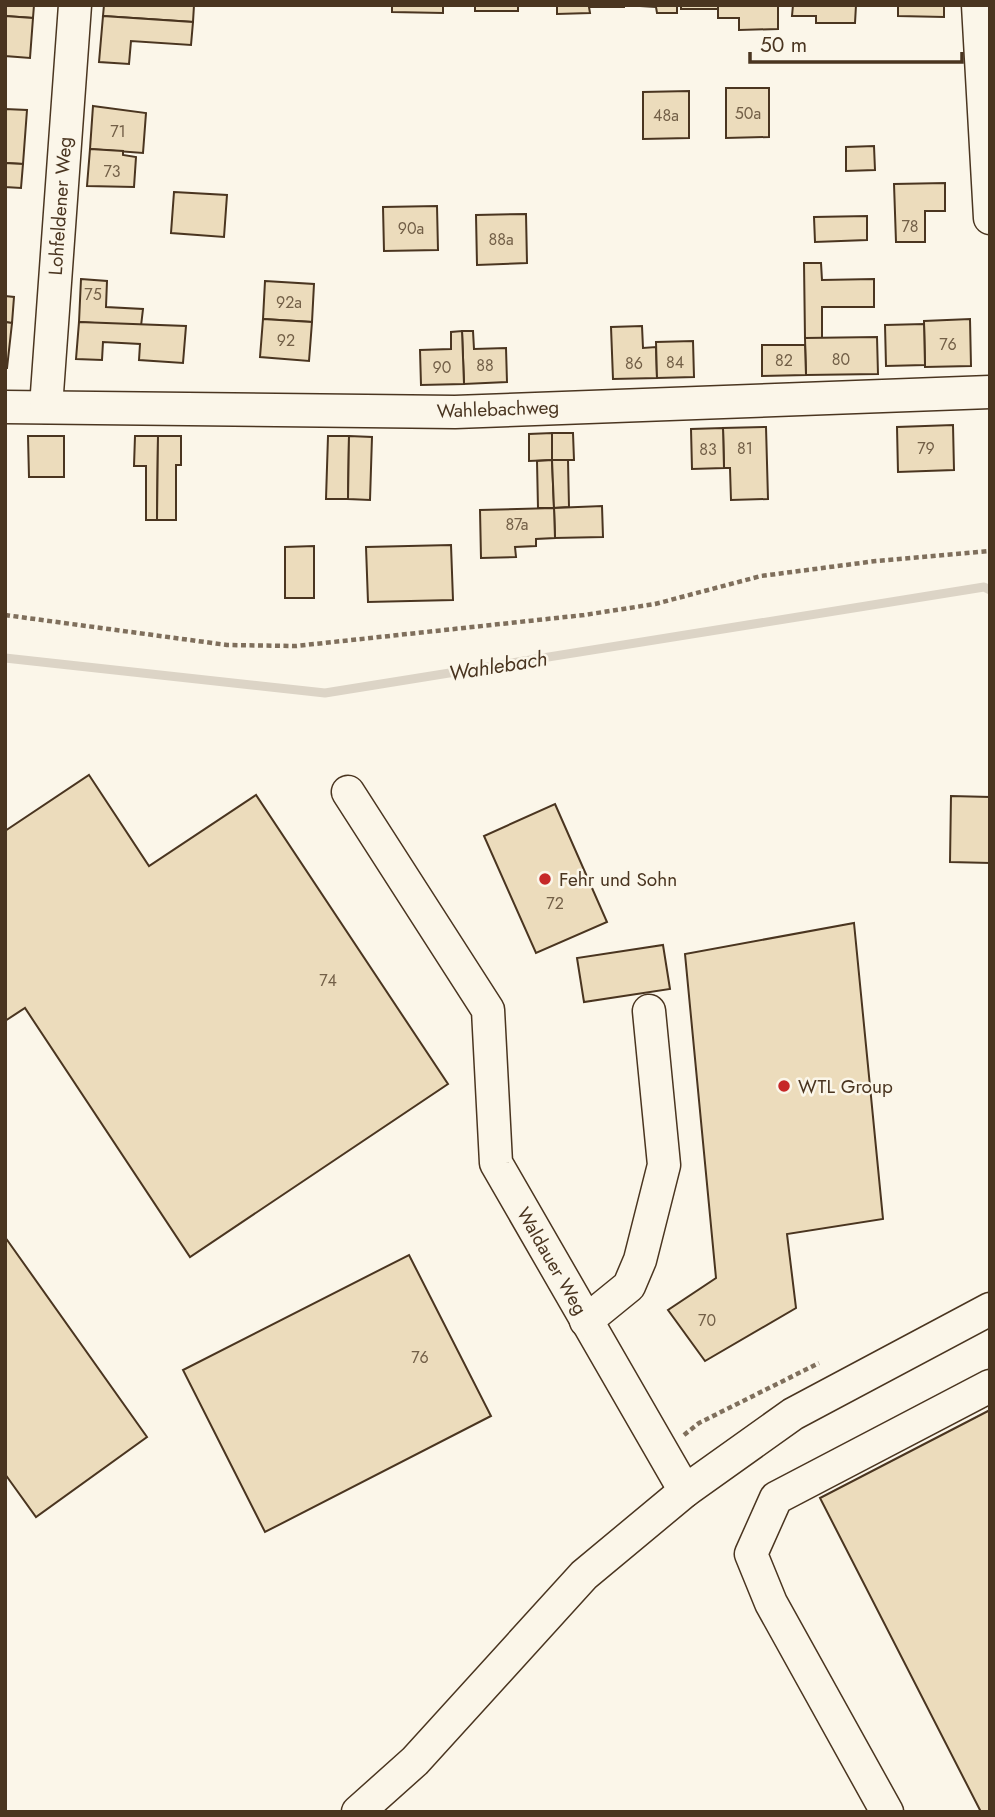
<svg xmlns="http://www.w3.org/2000/svg" width="995" height="1817" viewBox="0 0 995 1817" font-family="Jost,sans-serif">
  <style>
    .lines { fill: none; stroke-linecap: round; stroke-linejoin: round }
    .stream { stroke: #dcd4c6; stroke-width: 9 }
    .building { fill: #ecdcbc; stroke: #4a3520; stroke-width: 2 }
    .minor-casing { stroke: #4a3520; stroke-width: 35 }
    .path { stroke: #7f6f5c; stroke-width: 4.5; stroke-dasharray: 5 3.5; stroke-linecap: butt }
    .minor { stroke: #fbf6e9; stroke-width: 32 }
    .poi-dot { fill: #c62828; stroke: #fbf6e9; stroke-width: 2.5 }
    .labels { text-anchor: middle; dominant-baseline: central; stroke-width: 5; stroke-linejoin: round; paint-order: stroke }
    .number-label { font-size: 16px; fill: #725f47 }
    .street-label { font-size: 19px; fill: #4a3520; stroke: #fbf6e9 }
    .poi-label { font-size: 19px; fill: #4a3520; stroke: #fbf6e9; text-anchor: start }
    .water-label { font-size: 21px; font-style: italic; fill: #4a3520; stroke: #fbf6e9 }
  </style>
  <rect width="100%" height="100%" fill="#fbf6e9"/>
  <g class="lines">
    <path class="stream" d="M5 658 325 693 984 587 990 590"/>
  </g>
  <g class="building">
    <path d="M5 5H34L33 18 5 16Z"/>
    <path d="M104 5H194L193 22 103 16Z"/>
    <path d="M392 5H443V13L392 12Z"/>
    <rect x="475" y="5" width="43" height="6"/>
    <path d="M557 5H624V7H589L590 13 557 14Z"/>
    <path d="M624 5H677V13H657L656 7Z"/>
    <rect x="681" y="5" width="37" height="4"/>
    <path d="M718 5H778V29L739 30V18H718Z"/>
    <path d="M793 5H856L855 23H816V16H792Z"/>
    <path d="M898 5H944V17L898 16Z"/>
    <path d="M5 16 33 18 30 58 5 56Z"/>
    <path d="M103 16 193 22 191 45 131 41 129 64 99 62Z"/>
    <path d="M726 88H769V137L726 138Z"/>
    <path d="M689 91V138L643 139V92Z"/>
    <path d="M93 106 146 113 143 153 90 149Z"/>
    <path d="M5 109 27 110 23 164 5 163Z"/>
    <path d="M874 146 875 170 846 171V147Z"/>
    <path d="M90 149 123 151V155L136 157 134 187 87 186Z"/>
    <path d="M5 163 23 164 21 188 5 187Z"/>
    <path d="M945 183V211H925V242H896L894 184Z"/>
    <path d="M174 192 227 195 224 237 171 233Z"/>
    <path d="M437 206 438 250 384 251 383 207Z"/>
    <path d="M526 214 527 263 477 265 476 215Z"/>
    <path d="M867 216V240L815 242 814 217Z"/>
    <path d="M804 263H821L822 280 874 279V307H822V338H805Z"/>
    <path d="M81 279 107 281 106 307 143 309 141 326 79 322Z"/>
    <path d="M265 281 314 284 312 322 263 319Z"/>
    <path d="M5 296 14 297 12 323 5 322Z"/>
    <path d="M263 319 312 322 309 361 260 357Z"/>
    <path d="M970 319 971 366 925 367 924 321Z"/>
    <path d="M5 322 12 323 7 368H5Z"/>
    <path d="M79 322 186 326 183 363 139 360 140 344 103 342 102 360 76 359Z"/>
    <path d="M924 324 925 365 886 366 885 325Z"/>
    <path d="M642 326 643 348 656 347 657 378 613 379 611 327Z"/>
    <path d="M462 331H473L474 349 506 348 507 382 464 384Z"/>
    <path d="M462 331 464 384 421 385 420 350 451 349V332Z"/>
    <path d="M877 337 878 374 806 375 805 338Z"/>
    <path d="M693 341 694 377 657 378 656 342Z"/>
    <path d="M762 345H805L806 375 762 376Z"/>
    <path d="M953 425 954 470 898 472 897 427Z"/>
    <path d="M766 427 768 499 731 500 730 468H724L723 428Z"/>
    <path d="M723 428 724 468 692 469 691 429Z"/>
    <path d="M552 433H573L574 460H552Z"/>
    <path d="M552 433V460L529 461V434Z"/>
    <path d="M28 436H64V477H29Z"/>
    <path d="M135 436H158L157 520H146V466H134Z"/>
    <path d="M158 436H181V465H176V520H157Z"/>
    <path d="M328 436H349L348 499H326Z"/>
    <path d="M349 436 372 437 370 500 348 499Z"/>
    <path d="M552 460 554 508H538L537 461Z"/>
    <path d="M552 460H568L569 507 554 508Z"/>
    <path d="M602 506 603 537 555 538 554 508Z"/>
    <path d="M554 508 555 538 536 539V546L515 547 516 557 481 558 480 510Z"/>
    <path d="M451 545 453 600 368 602 366 547Z"/>
    <path d="M314 546V598H285V547Z"/>
    <path d="M89 775 149 866 256 795 448 1084 190 1257 25 1008 5 1021V831Z"/>
    <path d="M951 796 990 797V863L950 862Z"/>
    <path d="M555 804 607 922 536 953 484 836Z"/>
    <path d="M854 923 883 1219 787 1234 796 1308 705 1361 668 1310 716 1278 685 954Z"/>
    <path d="M663 945 670 989 584 1002 577 958Z"/>
    <path d="M5 1237 147 1437 36 1517 5 1474Z"/>
    <path d="M409 1255 491 1416 265 1532 183 1370Z"/>
    <path d="M990 1410V1812H981L820 1498Z"/>
  </g>
  <g class="lines">
    <defs>
      <g id="minor">
        <path d="M978 5 990 218"/>
        <path d="M5 407 455 412 990 392"/>
        <path d="M46 407 75 5"/>
        <path d="M348 792 488 1010 496 1163 685 1491"/>
        <path d="M586 1321 629 1286 640 1260 664 1165 649 1011"/>
        <path d="M358 1812 415 1761 584 1575 685 1491 793 1414 990 1309"/>
        <path d="M887 1812 771 1603 751 1554 776 1498 990 1386"/>
      </g>
    </defs>
    <use href="#minor" class="minor-casing"/>
    <g class="path">
      <path d="M5 615 227 645 296 646 584 615 655 604 761 576 876 561 990 551"/>
      <path d="M684 1435 699 1423 819 1363"/>
    </g>
    <use href="#minor" class="minor"/>
  </g>
  <g class="poi-dot">
    <circle cx="545" cy="879" r="7"/>
    <circle cx="784" cy="1086" r="7"/>
  </g>
  <g class="labels">
    <g class="number-label">
      <text x="748" y="113">50a</text>
      <text x="666" y="115">48a</text>
      <text x="118" y="131">71</text>
      <text x="112" y="171">73</text>
      <text x="910" y="226">78</text>
      <text x="411" y="228">90a</text>
      <text x="501" y="239">88a</text>
      <text x="93" y="294">75</text>
      <text x="289" y="302">92a</text>
      <text x="286" y="340">92</text>
      <text x="948" y="344">76</text>
      <text x="841" y="359">80</text>
      <text x="784" y="360">82</text>
      <text x="675" y="362">84</text>
      <text x="634" y="363">86</text>
      <text x="485" y="365">88</text>
      <text x="442" y="367">90</text>
      <text x="745" y="448">81</text>
      <text x="926" y="448">79</text>
      <text x="708" y="449">83</text>
      <text x="517" y="524">87a</text>
      <text x="555" y="903">72</text>
      <text x="328" y="980">74</text>
      <text x="707" y="1320">70</text>
      <text x="420" y="1357">76</text>
    </g>
    <g class="street-label">
      <text transform="translate(60 206) rotate(-86)">Lohfeldener Weg</text>
      <text transform="translate(498 409) rotate(-2)">Wahlebachweg</text>
      <text transform="translate(552 1261) rotate(60)">Waldauer Weg</text>
    </g>
    <g class="poi-label">
      <text x="559" y="879">Fehr und Sohn</text>
      <text x="798" y="1086">WTL Group</text>
    </g>
    <g class="water-label">
      <text transform="translate(498 666) rotate(-9)">Wahlebach</text>
    </g>
  </g>
  <rect width="995" height="1817" fill="none" stroke="#4a3520" stroke-width="14"/>
  <path d="M750 52v10h212v-10" fill="none" stroke="#4a3520" stroke-width="3.5"/>
  <text x="760" y="52" font-size="21" fill="#4a3520" stroke="#fbf6e9" stroke-width="5" paint-order="stroke">50 m</text>
</svg>
